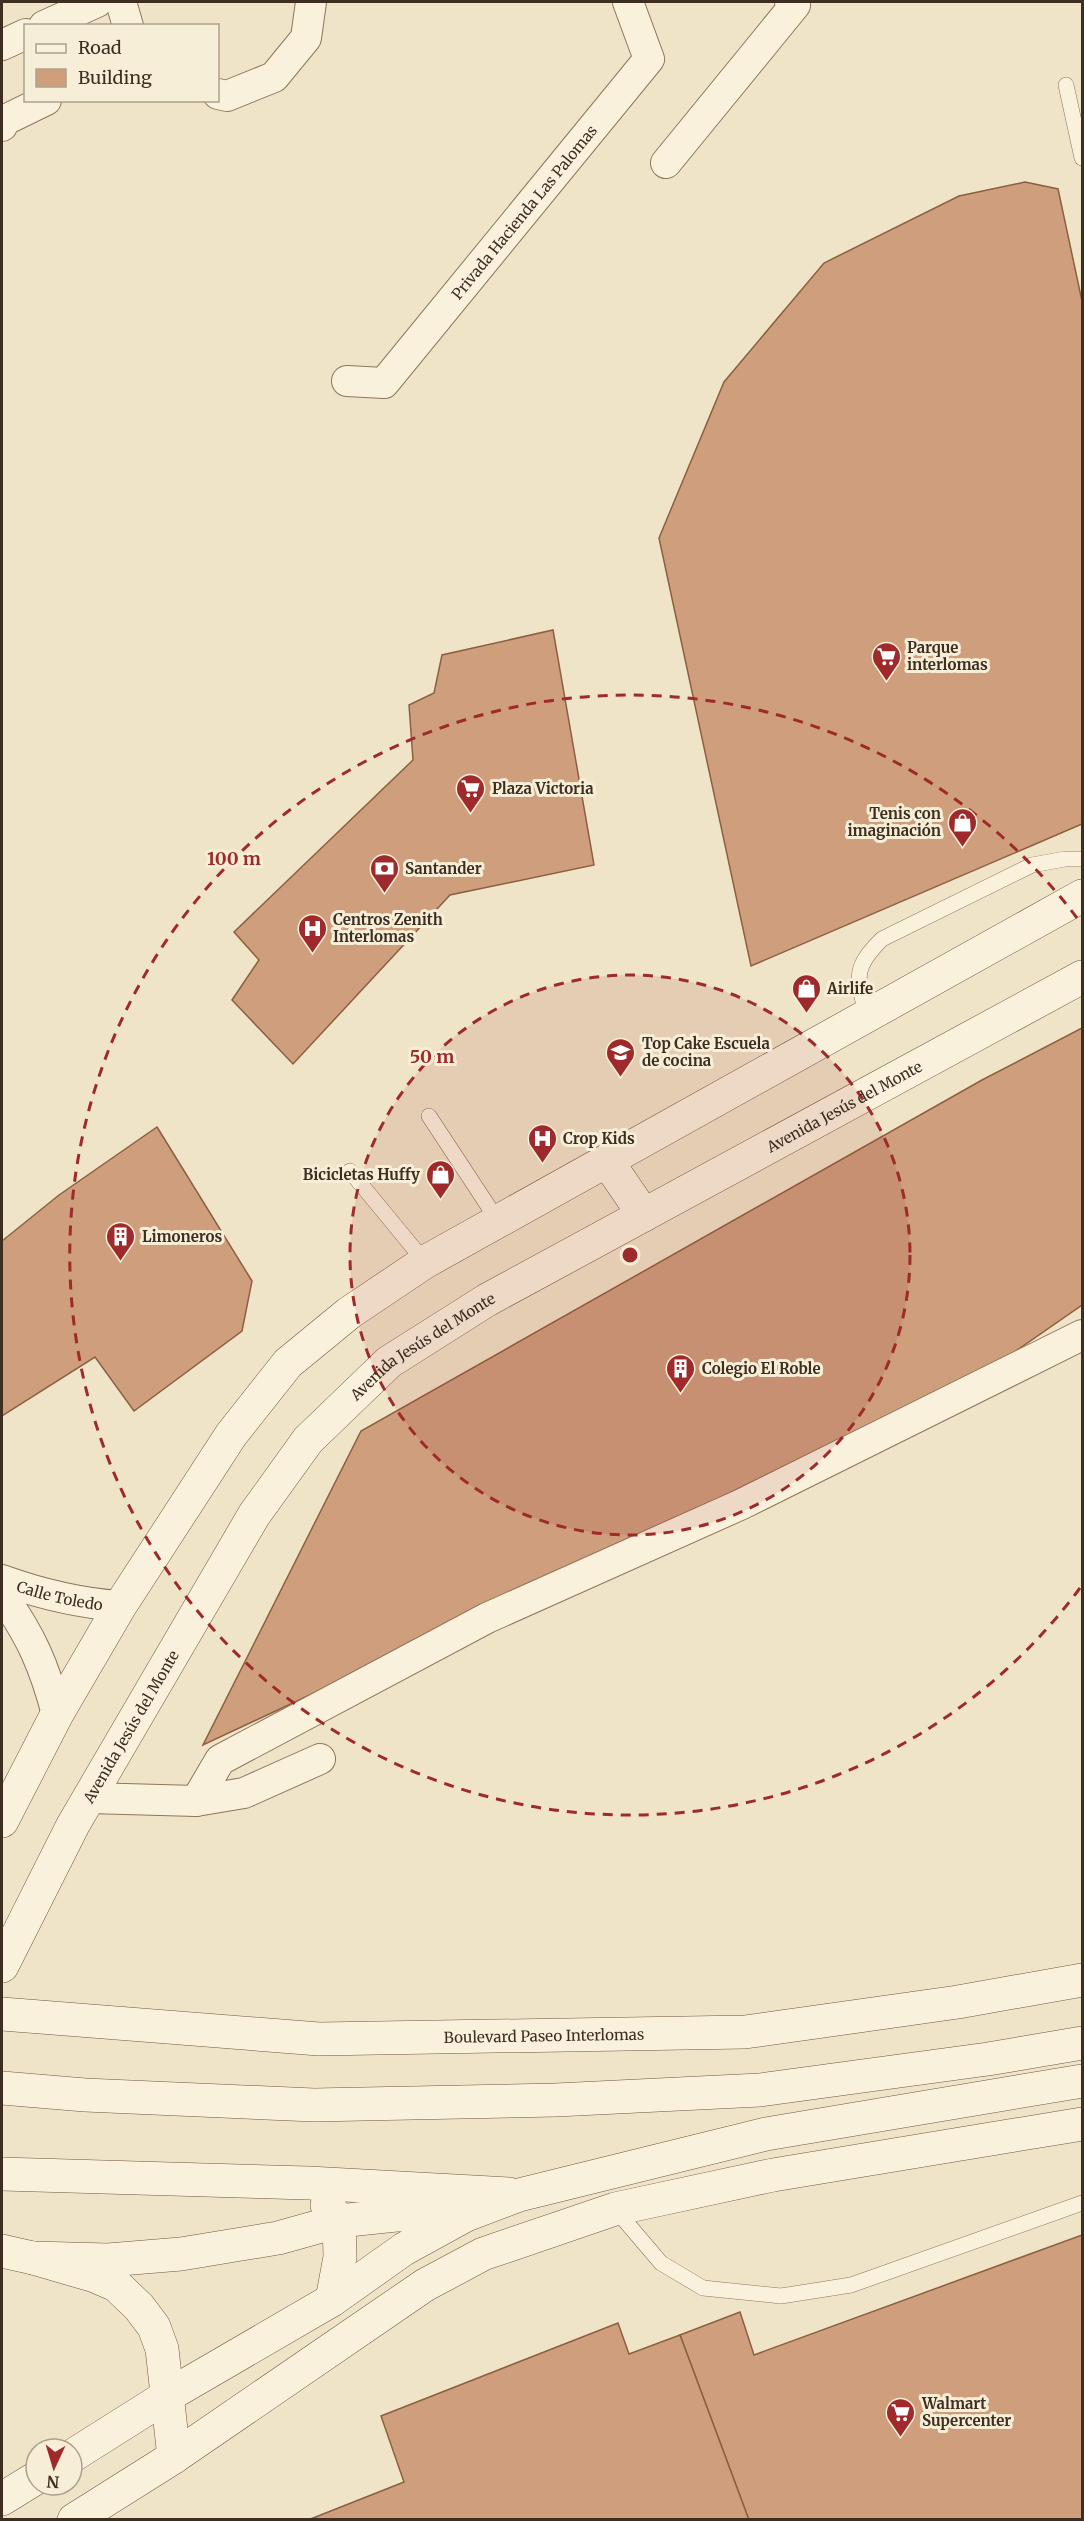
<svg xmlns="http://www.w3.org/2000/svg" width="1084" height="2521" viewBox="0 0 1084 2521" font-family="Merriweather,serif">
  <style>
    .building { fill: #cf9f7d; stroke: #8d5f41; stroke-width: 1.5 }
    .lines { fill: none; stroke-linecap: round; stroke-linejoin: round }
    .service-casing { stroke: #8d765c; stroke-width: 16 }
    .minor-casing { stroke: #8d765c; stroke-width: 32 }
    .secondary-casing { stroke: #6f573f; stroke-width: 34 }
    .service { stroke: #faf1dc; stroke-width: 15 }
    .minor { stroke: #faf1dc; stroke-width: 30 }
    .secondary { stroke: #faf1dc; stroke-width: 33 }
    .ring { fill: none; stroke: #9e2a2b; stroke-width: 3; stroke-dasharray: 10 8 }
    .labels { text-anchor: middle; dominant-baseline: central; stroke-width: 6; stroke-linejoin: round; paint-order: stroke }
    .street-label { font-size: 15px; fill: #3d2e20; stroke: #f7eed8 }
    .poi-label { font-size: 15px; font-weight: bold; fill: #3d2e20; stroke: #f7eed8; text-anchor: start }
    .centre { fill: #9e2a2b; stroke: #f7eed8; stroke-width: 3 }
    .ring-label { font-size: 18px; text-anchor: middle; font-weight: bold; fill: #9e2a2b; stroke: #f7eed8; stroke-width: 6; stroke-linejoin: round; paint-order: stroke }
  </style>
  <rect width="100%" height="100%" fill="#f0e4c8"/>
  <g class="building">
    <path d="M1025 182 1058 189 1082 301V824L751 966 659 538 724 382 824 263 959 196Z"/>
    <path d="M553 630 594 865 450 895 293 1064 232 1000 259 960 234 932 413 760 409 705 434 693 442 655Z"/>
    <path d="M1082 1028V1305L1010 1355 500 1606 203 1745 361 1431 982 1080Z"/>
    <path d="M157 1127 252 1281 242 1331 134 1411 95 1357 2 1416V1241L59 1195Z"/>
    <path d="M1082 2235V2520H749L680 2335 740 2312 754 2355Z"/>
    <path d="M618 2323 629 2354 680 2335 749 2520H308L404 2482 381 2416Z"/>
  </g>
  <g class="lines">
    <defs>
      <g id="service">
        <path d="M1066 85 1082 158"/>
        <path d="M867 1017C857 977 852 969 882 939L1032 865 1065 859H1082"/>
        <path d="M429 1116 498 1221"/>
        <path d="M350 1171 425 1262"/>
        <path d="M615 2209 661 2263 703 2288 781 2296 851 2285 1082 2203"/>
      </g>
      <g id="minor">
        <path d="M121 2 128 26"/>
        <path d="M44 26 97 2"/>
        <path d="M2 45 26 34"/>
        <path d="M218 94 227 96 274 77 306 38 311 2"/>
        <path d="M2 126 3 121 46 100"/>
        <path d="M666 163 795 5 790 2"/>
        <path id="s1" d="M347 381 384 383 649 59 628 2"/>
        <path id="s2" d="M2 1580C41 1594 78 1603 120 1606"/>
        <path d="M2 1595C31 1636 44 1665 57 1714"/>
        <path d="M89 1798 196 1801 244 1793 320 1759"/>
        <path d="M196 1801 220 1760 487 1618 742 1504 1082 1335"/>
      </g>
      <g id="secondary">
        <path d="M607 1161 644 1215"/>
        <path d="M2 1821 57 1714 120 1606 231 1435 288 1363 349 1313 425 1262 1082 896"/>
        <path id="s3" d="M2 1966 73 1825 254 1515 308 1440 389 1362 487 1300 1082 977"/>
        <path id="s4" d="M2 2014 319 2039 745 2032 958 2002 1082 1980"/>
        <path d="M2 2088 85 2095 314 2105 556 2100 760 2090 988 2059 1082 2043"/>
        <path d="M2 2174 309 2183 509 2194"/>
        <path d="M327 2205 339 2221 340 2257 332 2300"/>
        <path d="M2 2251 33 2258 95 2276 116 2285 139 2307 154 2327 162 2349 174 2457"/>
        <path d="M33 2258 108 2260 181 2254 278 2238 339 2221 396 2215H462"/>
        <path d="M72 2456 167 2396 332 2300 404 2249 466 2215 519 2195 766 2134 1082 2081"/>
        <path d="M2 2499 36 2478"/>
        <path d="M74 2520 174 2457 425 2285 483 2254 615 2209 773 2175 1082 2124"/>
      </g>
    </defs>
    <use href="#service" class="service-casing"/>
    <use href="#minor" class="minor-casing"/>
    <use href="#secondary" class="secondary-casing"/>
    <use href="#service" class="service"/>
    <use href="#minor" class="minor"/>
    <use href="#secondary" class="secondary"/>
  </g>
  <circle cx="630" cy="1255" r="280" fill="#9e2a2b" fill-opacity=".12"/>
  <g class="ring">
    <circle cx="630" cy="1255" r="280"/>
    <path d="M1080 1588A560 560 0 1 1 1080 922"/>
  </g>
  <defs>
    <symbol id="supermarket-pin" viewBox="-11 -11 22 30"><path d="M0 17L-7.5 6A9.5 9.5 0 1 1 7.5 6Z" fill="#9e2a2b" stroke="#f7eed8"/><path d="M-6-5.5h2.5l.6 2H6L4.5 2H-2.5L-4.4-4H-6ZM-1.5 3.2a1.3 1.3 0 1 0 .1 0ZM3 3.2a1.3 1.3 0 1 0 .1 0Z" fill="#fff"/></symbol>
    <symbol id="shop-pin" viewBox="-11 -11 22 30"><path d="M0 17L-7.5 6A9.5 9.5 0 1 1 7.5 6Z" fill="#9e2a2b" stroke="#f7eed8"/><path d="M-5-2.5h2.3a2.7 3.5 0 0 1 5.4 0H5L5.5 6h-11ZM-1.5-2.5h3a1.5 2.3 0 0 0-3 0Z" fill="#fff"/></symbol>
    <symbol id="bank-pin" viewBox="-11 -11 22 30"><path d="M0 17L-7.5 6A9.5 9.5 0 1 1 7.5 6Z" fill="#9e2a2b" stroke="#f7eed8"/><path d="M-6-4H6V4H-6ZM0-2.3a2.3 2.3 0 1 0 0 4.6a2.3 2.3 0 1 0 0-4.6Z" fill="#fff"/></symbol>
    <symbol id="hospital-pin" viewBox="-11 -11 22 30"><path d="M0 17L-7.5 6A9.5 9.5 0 1 1 7.5 6Z" fill="#9e2a2b" stroke="#f7eed8"/><path d="M-5-5h3v3.5h4V-5h3V5h-3V1.5h-4V5h-3Z" fill="#fff"/></symbol>
    <symbol id="university-pin" viewBox="-11 -11 22 30"><path d="M0 17L-7.5 6A9.5 9.5 0 1 1 7.5 6Z" fill="#9e2a2b" stroke="#f7eed8"/><path d="M0-5L7-2L0 1L-7-2ZM-4 1L0 2.5L4 1V4Q0 6-4 4Z" fill="#fff"/></symbol>
    <symbol id="building-pin" viewBox="-11 -11 22 30"><path d="M0 17L-7.5 6A9.5 9.5 0 1 1 7.5 6Z" fill="#9e2a2b" stroke="#f7eed8"/><path d="M-4-6H4V6H1V3H-1V6H-4ZM-2.5-4.3h1.7v1.8h-1.7ZM.8-4.3h1.7v1.8H.8ZM-2.5-1h1.7V.8h-1.7ZM.8-1h1.7V.8H.8Z" fill="#fff"/></symbol>
  </defs>
  <g fill-rule="evenodd">
    <use href="#supermarket-pin" x="870" y="640" width="33" height="45"/>
    <use href="#supermarket-pin" x="454" y="772" width="33" height="45"/>
    <use href="#shop-pin" x="946" y="806" width="33" height="45"/>
    <use href="#bank-pin" x="368" y="852" width="33" height="45"/>
    <use href="#hospital-pin" x="296" y="912" width="33" height="45"/>
    <use href="#shop-pin" x="790" y="972" width="33" height="45"/>
    <use href="#university-pin" x="604" y="1036" width="33" height="45"/>
    <use href="#hospital-pin" x="526" y="1122" width="33" height="45"/>
    <use href="#shop-pin" x="424" y="1158" width="33" height="45"/>
    <use href="#building-pin" x="104" y="1220" width="33" height="45"/>
    <use href="#building-pin" x="664" y="1352" width="33" height="45"/>
    <use href="#supermarket-pin" x="884" y="2396" width="33" height="45"/>
  </g>
  <g class="labels">
    <g class="street-label">
      <text stroke="none"><textPath href="#s1" startOffset="258">Privada Hacienda Las Palomas</textPath></text>
      <text stroke="none"><textPath href="#s3" startOffset="1244">Avenida Jesús del Monte</textPath></text>
      <text stroke="none"><textPath href="#s3" startOffset="758">Avenida Jesús del Monte</textPath></text>
      <text stroke="none"><textPath href="#s2" startOffset="60">Calle Toledo</textPath></text>
      <text stroke="none"><textPath href="#s3" startOffset="272">Avenida Jesús del Monte</textPath></text>
      <text stroke="none"><textPath href="#s4" startOffset="543">Boulevard Paseo Interlomas</textPath></text>
    </g>
    <g class="poi-label">
      <text x="907" y="647">Parque<tspan x="907" dy="17">interlomas</tspan></text>
      <text x="492" y="788">Plaza Victoria</text>
      <text x="941" y="813" text-anchor="end">Tenis con<tspan x="941" dy="17">imaginación</tspan></text>
      <text x="405" y="868">Santander</text>
      <text x="333" y="919">Centros Zenith<tspan x="333" dy="17">Interlomas</tspan></text>
      <text x="827" y="988">Airlife</text>
      <text x="642" y="1043">Top Cake Escuela<tspan x="642" dy="17">de cocina</tspan></text>
      <text x="563" y="1138">Crop Kids</text>
      <text x="420" y="1174" text-anchor="end">Bicicletas Huffy</text>
      <text x="142" y="1236">Limoneros</text>
      <text x="702" y="1368">Colegio El Roble</text>
      <text x="922" y="2403">Walmart<tspan x="922" dy="17">Supercenter</tspan></text>
    </g>
  </g>
  <circle cx="630" cy="1255" r="9" class="centre"/>
  <g class="ring-label">
    <text x="234" y="865">100 m</text>
    <text x="432" y="1063">50 m</text>
  </g>
  <rect width="1084" height="2521" fill="none" stroke="#3d2e20" stroke-width="6"/>
  <rect x="24" y="24" width="195" height="78" fill="#f7eed8" stroke="#ada18e" stroke-width="1.5"/>
  <rect x="36" y="44" width="30" height="9" fill="#faf1dc" stroke="#ada18e" stroke-width="1.5"/>
  <text x="78" y="54" font-size="18" fill="#3d2e20">Road</text>
  <rect x="36" y="69" width="30" height="18" fill="#cf9f7d" stroke="#ada18e" stroke-width="1.5"/>
  <text x="78" y="84" font-size="18" fill="#3d2e20">Building</text>
  <g transform="translate(54 2467) rotate(184)"><circle r="28" fill="#f7eed8" stroke="#ada18e" stroke-width="1.5"/>
  <path d="M0-4.5L10 22L0 15L-10 22Z" fill="#9e2a2b"/>
  <text y="-9" font-size="16" font-weight="bold" text-anchor="middle" fill="#3d2e20">N</text>
  </g>
</svg>
